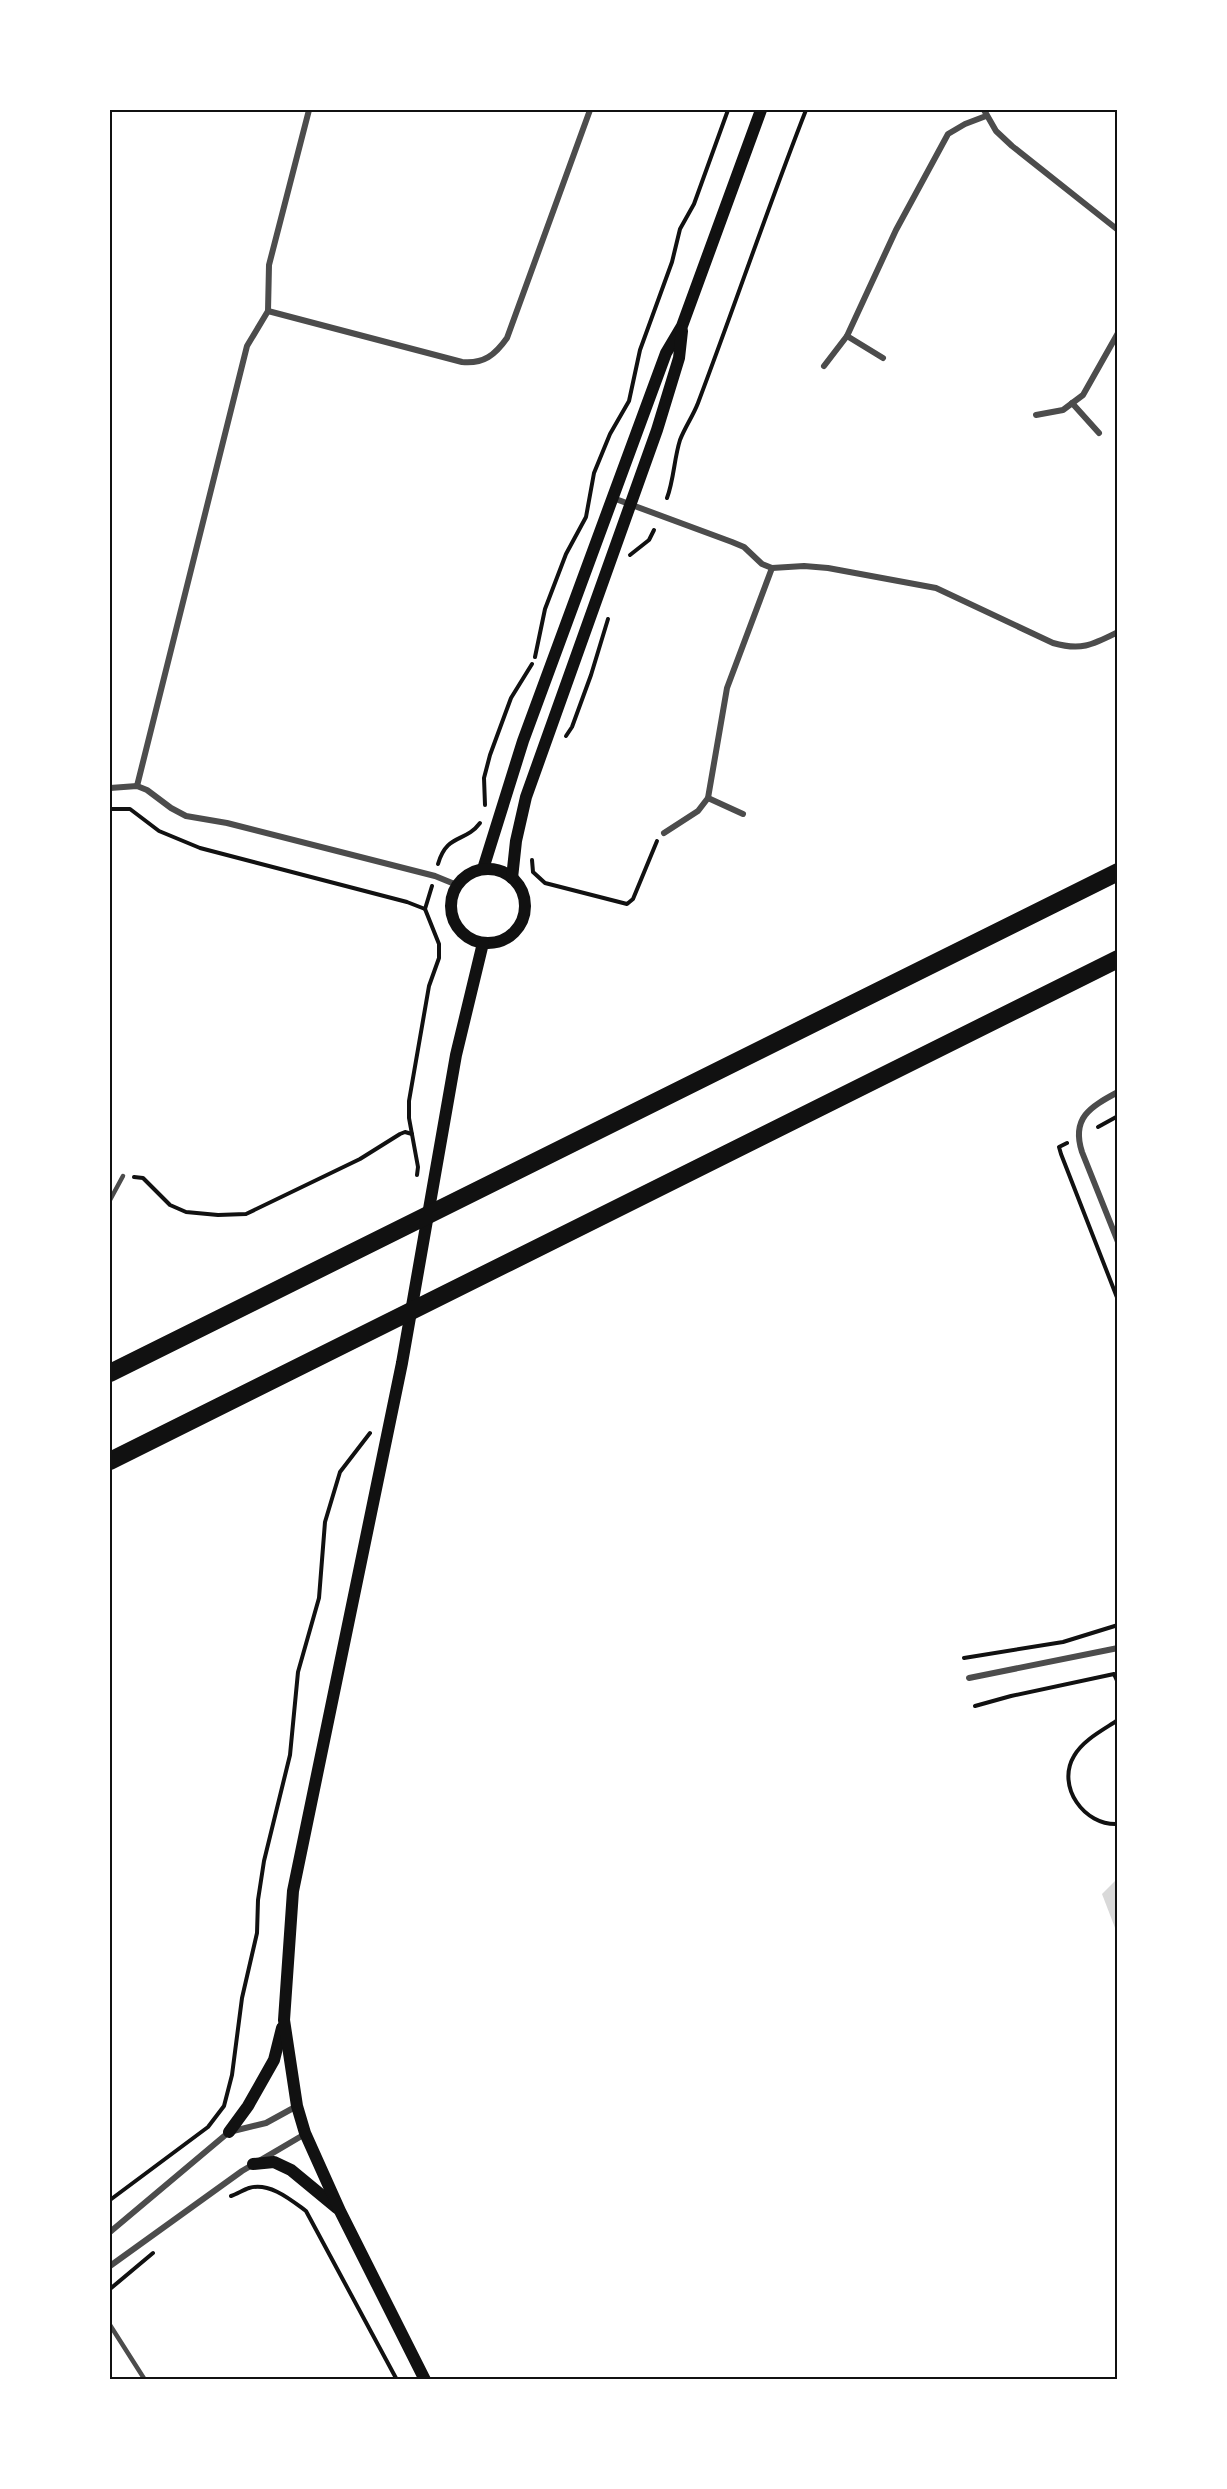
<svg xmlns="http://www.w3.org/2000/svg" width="1227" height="2489" viewBox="0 0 1227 2489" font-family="Quicksand,sans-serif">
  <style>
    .water { fill: #d9d9d9 }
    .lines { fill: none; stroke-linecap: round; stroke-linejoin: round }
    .path { stroke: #111; stroke-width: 4 }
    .service { stroke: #4c4c4c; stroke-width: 4.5 }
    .minor { stroke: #4c4c4c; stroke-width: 6 }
    .secondary { stroke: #111; stroke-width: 12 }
    .motorway { stroke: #111; stroke-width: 18 }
    .neatline { fill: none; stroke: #111; stroke-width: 2 }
  </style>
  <rect width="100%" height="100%" fill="#fff"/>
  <path class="water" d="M1117 1879V1933L1102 1894Z"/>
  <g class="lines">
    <g class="path">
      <path d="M667 498C674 479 674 459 680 440 685 427 693 416 698 403 735 305 768 207 806 110"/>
      <path d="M630 555 649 540 654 530"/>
      <path d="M535 657 545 609 566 554 586 517 594 473 610 434 629 401 640 350 672 262 680 229 694 204 728 110"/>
      <path d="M566 736 572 727 591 675 608 619"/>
      <path d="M485 805 484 778 490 755 511 698 532 664"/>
      <path d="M110 809H130L159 831 200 848 407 902 425 909"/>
      <path d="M532 860 533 872 545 883 627 904 633 899 657 841"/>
      <path d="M438 864C447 833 465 843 480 823"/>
      <path d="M1098 1127 1118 1116"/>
      <path d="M1067 1143 1059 1147 1061 1154 1118 1300"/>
      <path d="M417 1175 418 1167 409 1118V1101L429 986 439 958V944L425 909 432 886"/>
      <path d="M134 1177 143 1178 170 1205 186 1212 218 1215 246 1214 360 1159 400 1134 405 1132 412 1134"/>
      <path d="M964 1658 1063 1642 1118 1625"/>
      <path d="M975 1706 1011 1696 1114 1674 1118 1683"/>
      <path d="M1118 1720C1103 1730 1083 1740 1074 1756 1056 1786 1084 1826 1118 1824"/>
      <path d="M231 2196C237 2194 243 2190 249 2188 270 2182 291 2200 306 2211L397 2380"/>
      <path d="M110 2200 208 2127 224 2106 232 2075 242 1998 257 1933 258 1900 264 1861 290 1755 298 1672 319 1598 325 1522 340 1472 370 1433"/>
      <path d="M110 2289 153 2253"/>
    </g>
    <g class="service">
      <path d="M110 1200 123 1176"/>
      <path d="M110 2325 145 2380"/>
    </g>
    <g class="minor">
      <path d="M984 110 996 131 1012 146 1118 230"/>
      <path d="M268 311 462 362C484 364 495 355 507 338L590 110"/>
      <path d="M847 336 883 358"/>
      <path d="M824 366 847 336 896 230 948 134 965 124 986 116"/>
      <path d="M1072 403 1099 433"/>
      <path d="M1036 415 1063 410 1083 395 1118 333"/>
      <path d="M613 498 732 542 744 547 762 564 772 568 804 566 828 568 936 588 1053 643C1081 651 1092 645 1118 632"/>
      <path d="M137 786 247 346 268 311 269 265 309 110"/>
      <path d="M110 788 137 786 147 790 171 808 186 816 227 823 435 876 457 885"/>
      <path d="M708 798 743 814"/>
      <path d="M664 833 698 811 708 798 727 688 772 568"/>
      <path d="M1118 1092C1090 1107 1071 1118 1082 1152L1118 1242"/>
      <path d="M969 1678 1118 1648"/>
      <path d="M110 2232 229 2132 266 2123 297 2106"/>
      <path d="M110 2266 242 2171 305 2134"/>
    </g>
    <g class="secondary">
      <path d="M483 869 523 741 666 353 682 326 761 110"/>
      <circle cx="488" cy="906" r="37"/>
      <path d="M512 878 516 841 526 797 657 430 679 358 682 331"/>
      <path d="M229 2132 248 2106 274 2060 282 2028"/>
      <path d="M253 2164 274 2162 291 2170 337 2208"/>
      <path d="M425 2380 340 2211 305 2133 297 2106 284 2020 293 1891 402 1363 456 1055 483 943"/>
    </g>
    <g class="motorway">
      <path d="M110 1373 1118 872"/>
      <path d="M110 1461 1118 959"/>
    </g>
  </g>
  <rect width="1227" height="2489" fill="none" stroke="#ffffff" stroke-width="222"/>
  <rect x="111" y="111" width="1005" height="2267" class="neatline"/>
</svg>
